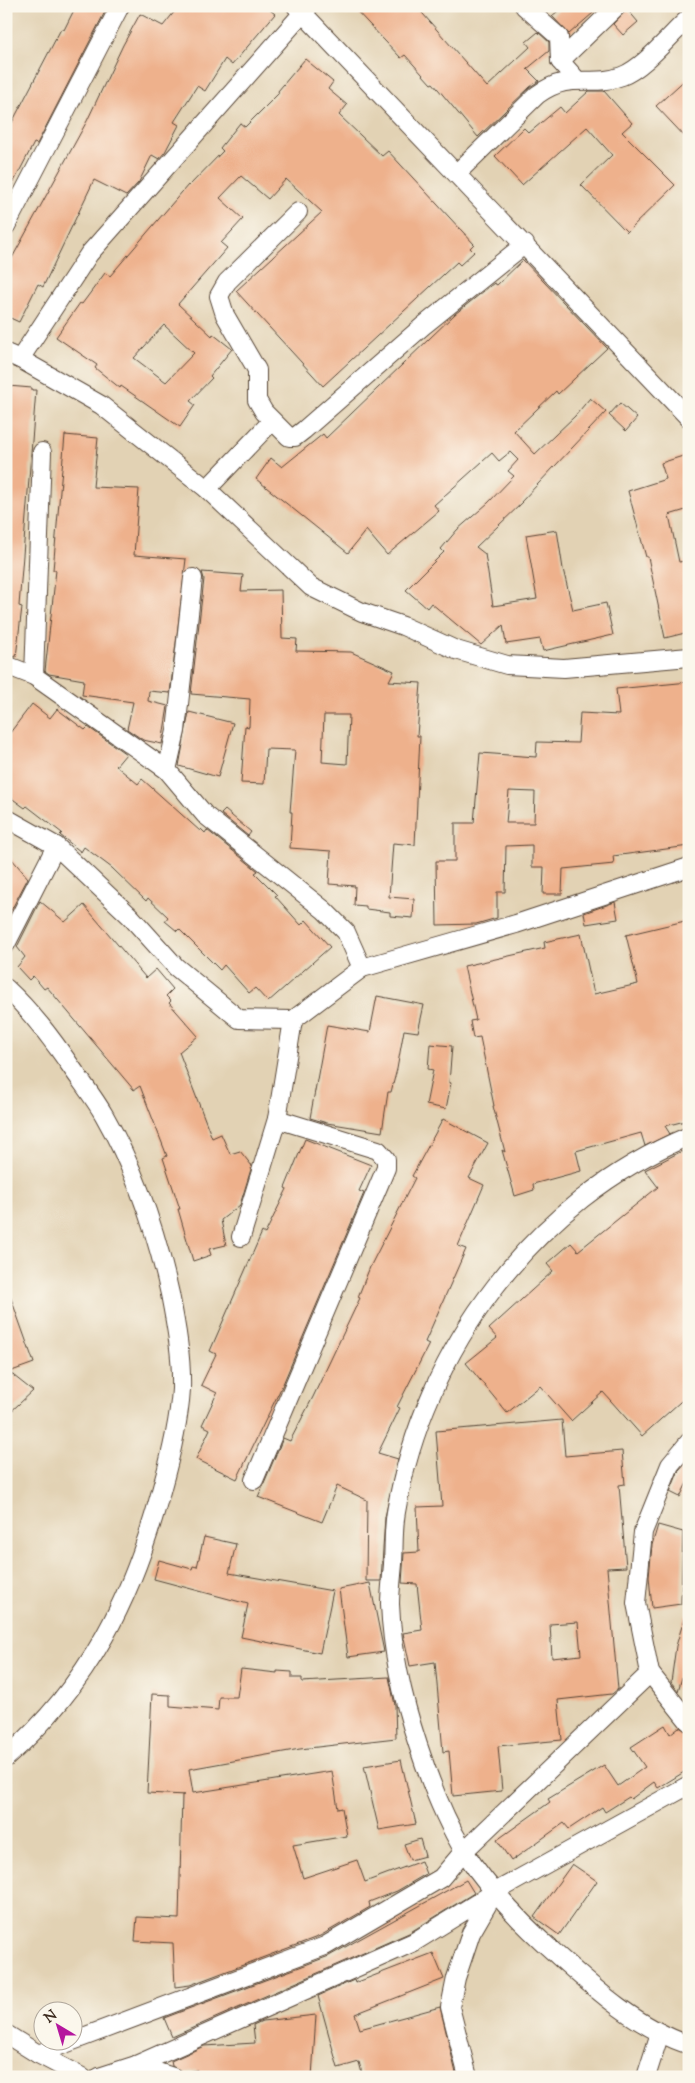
<svg xmlns="http://www.w3.org/2000/svg" width="695" height="2083" viewBox="0 0 695 2083" font-family="'Sorts Mill Goudy',serif">
  <style>
    .built { fill: #e2d2b4; fill-rule: evenodd }
    .building { fill: #eeb18c; fill-rule: evenodd }
    .lines { fill: none; stroke-linecap: round; stroke-linejoin: round }
    .minor-casing { stroke: #564536; stroke-width: 20 }
    .minor { stroke: #fff; stroke-width: 18 }
  </style>
  <rect width="100%" height="100%" fill="#fbf7ec"/>
  <filter id="ink" filterUnits="userSpaceOnUse"><feTurbulence type="fractalNoise" baseFrequency=".02" numOctaves="2"/><feDisplacementMap in="SourceGraphic" scale="10" xChannelSelector="R" yChannelSelector="G"/><feConvolveMatrix kernelMatrix="1 2 1 2 8 2 1 2 1" color-interpolation-filters="sRGB"/></filter>
  <filter id="wash" filterUnits="userSpaceOnUse"><feTurbulence type="fractalNoise" baseFrequency=".0096" numOctaves="4" result="noise"/><feDisplacementMap in="SourceGraphic" scale="20" xChannelSelector="R" yChannelSelector="G"/><feGaussianBlur stdDeviation="1.12" result="paint"/><feColorMatrix in="noise" values="0 0 0 0 0 0 0 0 0 0 0 0 0 0 0 0 0 1.4 0 .05"/><feComposite in="paint" operator="in"/></filter>
  <g filter="url(#wash)">
    <rect width="100%" height="100%" fill="#ece1c0"/>
    <path class="built" d="M6 6H689V2077H6ZM42 2010H72V2040H42Z"/>
    <g id="blocks">
      <g class="building">
        <path d="M76 6H108L37 144 34 143 6 197V134L61 29 64 30Z"/>
        <path d="M179 6H265L275 14 232 65 225 59 205 91 197 86 174 122 179 125 165 152 159 159 152 155 139 182 126 196 94 180 43 287 38 284 19 322 6 316V269L87 121 123 45 140 14 163 26Z"/>
        <path d="M352 6H416L487 87 530 47 526 42 538 32 549 42V51L527 69 539 81 530 87 478 137 433 83 431 84 405 55 401 58Z"/>
        <path d="M564 6H601L569 34 552 16Z"/>
        <path d="M627 9 638 22 623 35 613 24Z"/>
        <path d="M305 59 333 82 328 89 347 105 339 115 382 156 388 151 474 244 470 248 474 252 460 265 457 262 323 386 236 291 322 212 286 179 268 199 241 176 220 198 243 219 221 243 227 248 178 304 212 336 213 334 232 349 210 376 212 378 190 401 195 405 180 427 121 386 120 388 95 368 97 365 56 337 80 303 82 304 105 273 110 276 188 185 189 186 223 151 220 148 240 123 245 127 279 93 278 91ZM164 325 194 353 166 382 134 358Z"/>
        <path d="M689 76V141L656 106Z"/>
        <path d="M589 91H604L632 123 622 132 675 185 627 232 581 185 612 155 587 127 522 185 495 156 524 128 529 133 560 107 565 113Z"/>
        <path d="M523 260 607 348 558 394 556 391 514 431 535 454 575 416 590 398 606 412 521 502 522 503 476 547 485 554 493 606 537 599 526 535 557 530 563 569 573 610 606 603 613 635 543 651 540 639 506 644 503 625 481 645 431 603 427 608 406 590 444 552 441 549 457 530 488 503 514 476 508 471 518 460 510 452 499 461 492 453 434 505 439 511 387 555 366 530 348 553 256 479 271 458 282 467 323 434 326 438 455 314 494 283 497 285Z"/>
        <path d="M8 386 32 388V390H36L19 606 22 607 16 657 6 655Z"/>
        <path d="M620 403 637 418 626 431 609 415Z"/>
        <path d="M65 435 98 438 93 487 139 489 134 555 186 559 170 693 149 691 148 701 168 706 162 744 143 740 127 729 133 702 82 695 84 680 49 674 45 671 56 570H53Z"/>
        <path d="M689 454V509L669 515 679 562 685 561 689 577V632L665 638 648 557H646L628 491 666 479 661 463Z"/>
        <path d="M202 572 243 575 241 591 281 590 282 638 297 639 296 651 351 652 394 671 389 681 421 683 417 736H420L415 845 393 843 389 897 414 899 413 918 390 916V912L366 909V906L354 905 355 886 329 884 331 851 290 848 292 812H290L295 750 266 749 264 784 241 783 245 726 249 727 250 699 191 694 204 579ZM324 715H349L347 764 322 762Z"/>
        <path d="M689 682V846L613 856 614 864 563 869 562 894H543L544 867H532V845L506 846 505 892H497V918L476 924 437 925 436 861H455V823H474L480 753 536 757 537 742 578 743 580 713 619 715 616 689ZM509 791 535 792 534 823H506Z"/>
        <path d="M32 704 50 718 57 709 85 730 88 727 126 754 116 766 138 784 142 779 200 831 201 829 205 833 207 830 258 871 255 873 277 895 275 896 301 925 306 920 330 947 268 1002 255 988 249 993 224 965 220 970 179 929 177 931 165 921 168 917 148 898 146 901 112 868 84 847 81 852 60 835 62 833 27 806 25 808 6 794V738Z"/>
        <path d="M189 712 233 723 218 777 179 766Z"/>
        <path d="M225 810 251 832 248 836 221 814Z"/>
        <path d="M6 852 28 878 6 920Z"/>
        <path d="M40 901 65 922 84 905 146 978 156 969 173 989 166 996 171 1001 169 1003 198 1036 179 1052 212 1138 221 1134 230 1154 240 1151 252 1166 240 1205 221 1220 226 1245 209 1249 211 1255 193 1261 178 1209H180L163 1158 167 1156 140 1086 134 1090 47 987 44 989 33 976 29 980 17 967 25 957 17 947Z"/>
        <path d="M615 902 618 919 586 924 584 913Z"/>
        <path d="M689 920V1120L665 1126 670 1134 645 1146 641 1133 576 1151 581 1171 533 1184 534 1190 515 1196 502 1150 505 1152 493 1106H494L480 1037 473 1038 470 1021 476 1020 464 966 545 948 544 942 581 934 594 994 638 984 626 935Z"/>
        <path d="M377 996 424 1005 418 1032 404 1030 397 1069 391 1092H388L382 1132 327 1123 310 1118 327 1025 370 1032Z"/>
        <path d="M430 1044 452 1046 449 1083H451L446 1109 426 1105 433 1070 428 1069Z"/>
        <path d="M443 1119 488 1143 469 1178 484 1185 458 1246 466 1249 425 1342 429 1344 397 1407 400 1408 378 1453 398 1459 385 1517 381 1581H366L367 1500 337 1486 322 1522 258 1497 283 1438 290 1441 313 1397 360 1298 358 1297 370 1267 415 1178 412 1176Z"/>
        <path d="M305 1139 371 1165 359 1191 364 1193 283 1384 237 1479 196 1459 210 1429 202 1425 217 1393 201 1385 216 1354 210 1351 262 1232 265 1234 287 1189 285 1188Z"/>
        <path d="M682 1151 689 1160V1394L642 1436 603 1392 571 1421 540 1386 507 1413 466 1363 497 1338 489 1329 553 1271 547 1264 571 1243 578 1251 658 1187 645 1170Z"/>
        <path d="M8 1290 34 1363 9 1372 33 1391 6 1416V1291Z"/>
        <path d="M562 1420 565 1456 622 1451 625 1484 619 1485 626 1567 607 1568 618 1689 612 1694 558 1700 562 1740 498 1746 502 1791 453 1796 449 1751 443 1752 435 1662 410 1666 403 1633 422 1630 417 1584 402 1583 404 1553 419 1552 417 1507 442 1506 436 1431ZM578 1622 581 1655 552 1658 550 1624Z"/>
        <path d="M689 1459V1479L680 1497 670 1492 679 1470Z"/>
        <path d="M658 1525 683 1532 681 1604 652 1608 649 1577 652 1545Z"/>
        <path d="M204 1537 236 1544 229 1573 333 1591 320 1653 241 1637 248 1604 154 1579 159 1560 192 1569 193 1566 197 1567Z"/>
        <path d="M370 1583 384 1652 348 1657 339 1589Z"/>
        <path d="M685 1616H689V1654L678 1691 671 1682 676 1646Z"/>
        <path d="M241 1669 277 1673V1671L292 1672V1678H302V1682L389 1677 395 1705 396 1738 300 1749 189 1769 193 1793 332 1771 338 1809 342 1808 347 1836 293 1845 303 1878 357 1860 365 1882 421 1861 426 1874 397 1891 369 1902 370 1907 320 1936 190 1985 175 1987 173 1943 135 1941 137 1917 179 1919 182 1795H185L147 1793 152 1694 170 1695V1706L218 1710 219 1697H237Z"/>
        <path d="M665 1725 670 1734 679 1727 689 1732V1769L658 1788 654 1782 631 1799 629 1797 605 1812 602 1807 569 1829 564 1823 511 1861 497 1840 550 1802 548 1799 604 1765 618 1786 645 1767 631 1747Z"/>
        <path d="M401 1760 416 1824 379 1830 364 1766Z"/>
        <path d="M420 1839 425 1856 410 1860 404 1844Z"/>
        <path d="M572 1864 597 1881 559 1935 534 1917Z"/>
        <path d="M466 1880 474 1893 409 1933 172 2037 164 2018 329 1956Z"/>
        <path d="M433 1953 444 1979 355 2014 360 2029 440 2007 457 2077H363L359 2062 338 2068 318 1996 354 1980 355 1983Z"/>
        <path d="M316 2015 312 2077H255L238 2076V2074L197 2076V2070L182 2073 172 2066 171 2061 204 2046 255 2043 253 2025 262 2021Z"/>
      </g>
    </g>
  </g>
  <g filter="url(#ink)">
    <use href="#blocks" fill-opacity="0" stroke="#564536" stroke-width="1"/>
    <g class="lines">
      <defs>
        <g id="minor">
          <path d="M296 6 689 418"/>
          <path d="M524 6 559 37 560 61 576 79"/>
          <path d="M560 61 617 6"/>
          <path d="M457 173 537 95C571 70 591 88 622 76 644 68 671 34 689 18"/>
          <path d="M298 212 227 282 219 296 225 315 257 370V400L264 412 289 437H295L304 430 423 326 525 244"/>
          <path d="M6 226 120 6"/>
          <path d="M6 353 20 359 101 405 207 489 311 587 362 612 403 626 456 650 507 665 564 668 689 657"/>
          <path d="M20 359 89 254 309 6"/>
          <path d="M207 489 272 421"/>
          <path d="M6 665 34 676 167 770 205 815 324 910 346 932 362 968"/>
          <path d="M34 676 42 452"/>
          <path d="M167 770 176 731 193 578"/>
          <path d="M6 818 56 846 130 916 176 967 239 1019 293 1020 362 968 516 924 689 867"/>
          <path d="M6 944 56 846"/>
          <path d="M6 988C32 1012 52 1039 72 1068 83 1084 95 1099 104 1115 136 1171 156 1231 170 1294 176 1325 182 1357 181 1389 179 1423 170 1459 161 1491 132 1599 90 1683 6 1758"/>
          <path d="M689 1136C535 1200 424 1348 396 1512 393 1529 394 1547 393 1564 392 1577 390 1591 390 1604 392 1652 403 1700 418 1745 430 1782 444 1818 464 1851 489 1890 522 1924 556 1954 595 1989 638 2028 689 2045"/>
          <path d="M241 1237 277 1119 293 1020"/>
          <path d="M689 1442 670 1465 643 1532 636 1603 650 1673 689 1722"/>
          <path d="M254 1480 386 1168V1159L378 1150 277 1119"/>
          <path d="M6 2034 38 2054 82 2077"/>
          <path d="M38 2054 325 1946 441 1878 464 1851 650 1673"/>
          <path d="M136 2065 173 2077"/>
          <path d="M99 2077 136 2065 414 1942 495 1892 689 1785"/>
          <path d="M468 2077 450 2007 456 1978 471 1933 493 1895"/>
          <path d="M646 2077 660 2033"/>
        </g>
      </defs>
      <use href="#minor" class="minor-casing"/>
      <use href="#minor" class="minor"/>
    </g>
  </g>
  <rect width="695" height="2083" fill="none" stroke="#fbf7ec" stroke-width="25"/>
  <g transform="translate(58 2026) rotate(322)"><circle r="24" fill="#fbf7ec" stroke="#aea59a"/>
  <path d="M0-4L9 19L0 12L-9 19Z" fill="#b5179e"/>
  <text y="-8" font-size="14" font-weight="bold" text-anchor="middle" fill="#3b2a1e">N</text>
  </g>
</svg>
